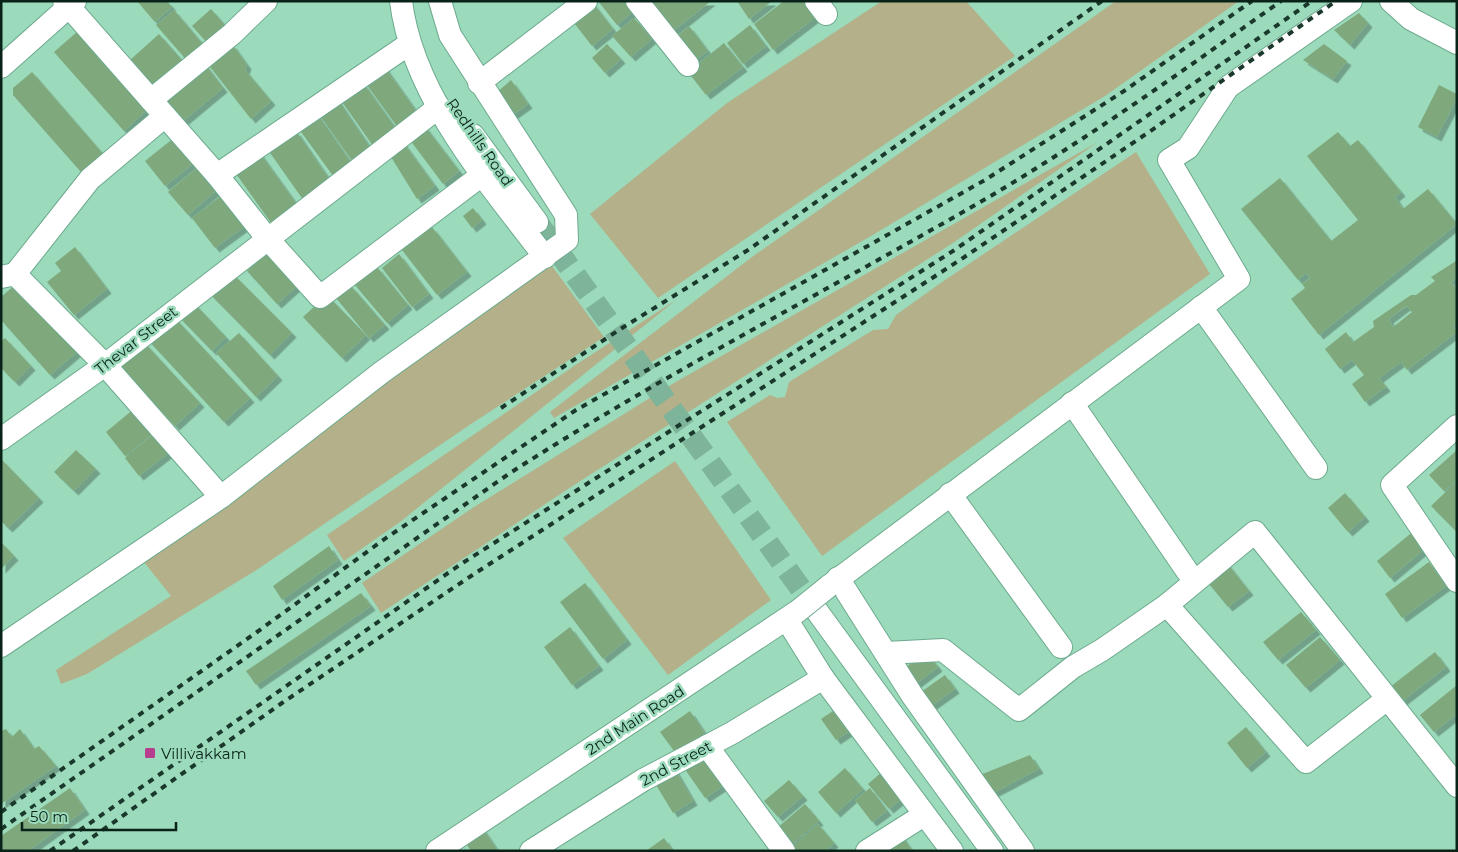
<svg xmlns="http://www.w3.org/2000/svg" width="1458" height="852" viewBox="0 0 1458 852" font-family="Montserrat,sans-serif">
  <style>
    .green { fill: #b4b089 }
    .building { fill: #7fa87c; fill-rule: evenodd; filter: url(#shadow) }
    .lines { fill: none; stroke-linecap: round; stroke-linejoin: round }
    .minor-tunnel { stroke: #7eb59a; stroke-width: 22; stroke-dasharray: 22 11; stroke-linecap: butt }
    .minor-casing { stroke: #6daa8e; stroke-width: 24 }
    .minor { stroke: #fff; stroke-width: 22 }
    .rail { stroke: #1a382b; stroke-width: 4; stroke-dasharray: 6 6; stroke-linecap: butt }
    .minor-bridge-casing { stroke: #6daa8e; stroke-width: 24; stroke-linecap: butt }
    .minor-bridge { stroke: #fff; stroke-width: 22 }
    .poi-dot { fill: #b73d8f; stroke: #9bdabb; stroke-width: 2 }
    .labels { text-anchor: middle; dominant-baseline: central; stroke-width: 5; stroke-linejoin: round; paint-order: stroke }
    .street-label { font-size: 15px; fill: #092318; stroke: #9bdabb }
    .poi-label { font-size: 15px; fill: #092318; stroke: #9bdabb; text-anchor: start }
  </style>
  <defs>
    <filter id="shadow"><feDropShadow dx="4.5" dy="4.5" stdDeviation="0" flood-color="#0004"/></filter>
  </defs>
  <rect width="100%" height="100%" fill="#9bdabb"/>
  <g class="green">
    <path d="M882 1H966L1015 56 658 298 590 214 727 103Z"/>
    <path d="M1116 1H1239L1105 96 871 236 554 418 550 412 752 257Z"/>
    <path d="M1098 142 953 243 574 485 381 613 362 583 474 507 674 383Z"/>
    <path d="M1136 152 1210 274 822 556 727 422 770 395 777 398 785 397 789 382 873 330 888 329 896 315 942 282Z"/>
    <path d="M549 262 604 337 471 424 258 569 87 674 61 684 56 670 171 596 140 557Z"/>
    <path d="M676 300 400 522 344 561 327 535 577 364Z"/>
    <path d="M675 461 771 600 668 675 563 538Z"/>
  </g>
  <g class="building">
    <path d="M137 1H167L172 7 155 22Z"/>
    <path d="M598 1H627L635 10 617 25Z"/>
    <path d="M654 1H711L672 32 650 4Z"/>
    <path d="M737 1H772L749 19Z"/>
    <path d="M784 1H812L821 13 773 50 754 24Z"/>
    <path d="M592 2 613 29 592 46 571 19Z"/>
    <path d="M211 9 230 31 211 47 192 26Z"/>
    <path d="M174 10 207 49 190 64 156 25Z"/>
    <path d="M1359 13 1368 23 1350 45 1334 30Z"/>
    <path d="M634 18 652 39 631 57 612 36Z"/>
    <path d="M750 25 766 46 743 64 727 43Z"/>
    <path d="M689 26 708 51 693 62 675 38Z"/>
    <path d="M78 31 149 108 124 131 54 52Z"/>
    <path d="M159 34 186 65 156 91 130 60Z"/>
    <path d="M724 43 743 67 706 95 688 72Z"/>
    <path d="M232 44 247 65 245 70 271 101 251 119 207 63Z"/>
    <path d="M607 44 621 59 605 73 592 58Z"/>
    <path d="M1324 44 1347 61 1333 79 1303 60Z"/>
    <path d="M204 63 223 88 181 123 160 98Z"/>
    <path d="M384 66 421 118 401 132 364 81Z"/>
    <path d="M32 72 103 154 81 172 13 95V88Z"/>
    <path d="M511 80 528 104 511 116 495 94Z"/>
    <path d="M363 83 401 136 378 153 340 99Z"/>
    <path d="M1439 85 1457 94V98L1437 137 1418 127Z"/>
    <path d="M337 99 373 152 355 165 318 113Z"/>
    <path d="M315 111 354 167 336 180 296 125Z"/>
    <path d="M423 124 459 171 443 184 407 136Z"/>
    <path d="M296 131 331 182 304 201 268 150Z"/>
    <path d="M1338 132 1350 146 1358 140 1401 192 1395 197 1403 209 1428 189 1457 224 1319 335 1291 299 1305 288 1302 284 1310 278 1306 273 1298 280 1241 209 1280 178 1331 241 1358 220 1307 156Z"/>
    <path d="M175 137 195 162 165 186 145 161Z"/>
    <path d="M402 141 435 186 417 199 388 152Z"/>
    <path d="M259 152 300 209 274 227 234 171Z"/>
    <path d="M199 166 218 189 188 215 168 192Z"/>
    <path d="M222 195 245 226 215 248 192 218Z"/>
    <path d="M473 208 482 220 472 228 463 216Z"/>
    <path d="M432 227 467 272 437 295 402 250Z"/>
    <path d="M75 247 107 289 74 315 47 282 61 271 55 263Z"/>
    <path d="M268 252 298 285 277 304 247 271Z"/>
    <path d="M399 254 429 294 412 307 382 268Z"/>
    <path d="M1456 261 1457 278 1451 282 1457 289V323L1453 325 1457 332 1407 370 1401 362 1379 378 1386 387 1365 402 1352 384 1364 375 1352 360 1340 369 1325 349 1346 332 1353 342 1374 327 1373 321 1411 295H1416L1435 281 1431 277ZM1406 306 1412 312 1393 327 1389 319Z"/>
    <path d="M377 267 408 305 387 323 355 285Z"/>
    <path d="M232 273 292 333 270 355 210 294Z"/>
    <path d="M16 284 77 352 50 375 1 320V297Z"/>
    <path d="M351 286 385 325 369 338 336 298Z"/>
    <path d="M327 295 366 335 342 358 303 317Z"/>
    <path d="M194 303 226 337 212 351 179 317Z"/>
    <path d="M173 316 250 398 224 422 148 340Z"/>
    <path d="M239 333 278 376 256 397 216 353Z"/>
    <path d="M5 338 31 366 15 382 1 368V341Z"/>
    <path d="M141 339 200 403 175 426 116 362Z"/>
    <path d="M135 408 155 432 125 456 106 432Z"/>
    <path d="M156 432 171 451 139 476 125 458Z"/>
    <path d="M76 450 96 469 74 491 54 472Z"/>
    <path d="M1457 450V480L1444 491 1429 475Z"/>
    <path d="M1 459 39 498 8 528 1 521Z"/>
    <path d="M1457 481V532L1431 506Z"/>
    <path d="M1345 493 1365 517 1348 532 1328 508Z"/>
    <path d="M1415 530 1427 547 1390 578 1377 561Z"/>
    <path d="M1 542 14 556 1 569Z"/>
    <path d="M329 546 338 560 282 600 273 586Z"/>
    <path d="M1226 562 1249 591 1228 607 1205 579Z"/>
    <path d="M1429 562 1446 586 1402 618 1385 594Z"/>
    <path d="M585 583 627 640 603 659 560 602Z"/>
    <path d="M361 593 371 606 256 685 246 671Z"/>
    <path d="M1301 612 1316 630 1278 660 1263 642Z"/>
    <path d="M570 627 599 666 572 685 544 647Z"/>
    <path d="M1320 637 1340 660 1306 688 1286 665Z"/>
    <path d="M926 652 938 667 913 686 902 670Z"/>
    <path d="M1435 652 1446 667 1401 702 1390 687Z"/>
    <path d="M945 675 955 689 931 706 921 692Z"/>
    <path d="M1457 685V714L1434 732 1420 715Z"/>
    <path d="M690 711 706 735 677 755 660 732Z"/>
    <path d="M833 711 848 732 836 740 821 719Z"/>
    <path d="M1246 727 1266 752 1247 768 1227 743Z"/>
    <path d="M6 729 12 737 20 729 34 749 39 746 56 766 1 804V731Z"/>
    <path d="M1030 755 1039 769 991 794 980 775Z"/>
    <path d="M702 756 723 786 705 798 684 768Z"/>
    <path d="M674 768 693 801 673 813 653 780Z"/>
    <path d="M845 768 863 789 836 813 818 792Z"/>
    <path d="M883 771 905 796 889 809 868 784Z"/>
    <path d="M789 780 803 796 778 817 764 801Z"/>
    <path d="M70 788 85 810 28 851H1V836Z"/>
    <path d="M870 788 887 811 872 822 855 800Z"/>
    <path d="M805 804 819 821 791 845 777 828Z"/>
    <path d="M818 824 834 843 825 851H795L792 847Z"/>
    <path d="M480 825 498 851H471L462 837Z"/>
    <path d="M901 835 912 851H880Z"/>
    <path d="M664 838 673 851H646Z"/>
  </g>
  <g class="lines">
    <path class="minor-tunnel" d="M537 222 814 607"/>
    <defs>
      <g id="minor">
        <path d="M64 1 217 175 409 44"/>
        <path d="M401 1C412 95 489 184 545 257"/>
        <path d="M637 1 688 65"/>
        <path d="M816 1 826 14"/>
        <path d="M1391 1 1411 19 1457 43"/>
        <path d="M1 67 75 1"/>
        <path d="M479 83 586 1"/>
        <path d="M151 100 232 34 266 1"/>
        <path d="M473 135 537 222"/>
        <path d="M217 175 267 238 320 297 482 175"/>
        <path d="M15 274 90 179 165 116"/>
        <path d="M1 277 15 274 105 365 221 497"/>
        <path d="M1201 307 1316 468"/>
        <path d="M1072 403 1187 571"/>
        <path d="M1457 426 1392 485 1457 581"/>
        <path d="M1 439 105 365 439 107"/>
        <path d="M950 494 1061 647"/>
        <path d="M838 578 912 695 1023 851"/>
        <path d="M829 586 1239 279 1169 160 1188 148 1228 87 1351 1"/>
        <path d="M1167 605 1306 762 1387 699"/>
        <path d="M814 607 992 851"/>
        <path d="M787 620 823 678 952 851"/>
        <path d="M1 646 221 497 382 372 567 240 566 215 450 35 440 1"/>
        <path d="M886 653 943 650 1019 710 1073 667 1102 650 1167 605 1255 532 1457 786"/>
        <path d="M707 746 784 851"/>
        <path d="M437 851 798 611"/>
        <path d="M531 851 643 780 732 733 823 678"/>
        <path d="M867 851 924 815"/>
      </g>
    </defs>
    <use href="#minor" class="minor-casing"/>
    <use href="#minor" class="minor"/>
    <g class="rail">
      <path d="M501 408 622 328 748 250 1102 1"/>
      <path d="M1 812 257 632 386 538 576 410 985 180 1124 91 1252 1"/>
      <path d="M1 829 510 473C667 372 833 288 994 194 1093 135 1187 68 1281 1"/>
      <path d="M50 851 461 564 953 251 1312 1"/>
      <path d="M73 851 282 703 471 576 960 260 1149 132 1336 1"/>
    </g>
    <defs>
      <path id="minor-bridge" d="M798 611 829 586"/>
    </defs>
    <use href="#minor-bridge" class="minor-bridge-casing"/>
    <use href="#minor-bridge" class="minor-bridge"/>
  </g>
  <rect class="poi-dot" x="144" y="747" width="12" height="12" rx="2.5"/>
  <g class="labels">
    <g class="street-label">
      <text transform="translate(480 142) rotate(55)">Redhills Road</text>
      <text transform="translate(136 340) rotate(-38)">Thevar Street</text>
      <text transform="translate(635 720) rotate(-33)">2nd Main Road</text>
      <text transform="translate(676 763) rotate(-28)">2nd Street</text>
    </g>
    <g class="poi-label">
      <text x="161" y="753">Villivakkam</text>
    </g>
  </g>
  <rect width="1458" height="852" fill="none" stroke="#092318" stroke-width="5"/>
  <path d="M22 822v8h154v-8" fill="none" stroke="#092318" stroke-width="2.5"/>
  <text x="30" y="822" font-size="15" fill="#092318" stroke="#9bdabb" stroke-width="4" paint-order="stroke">50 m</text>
</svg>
